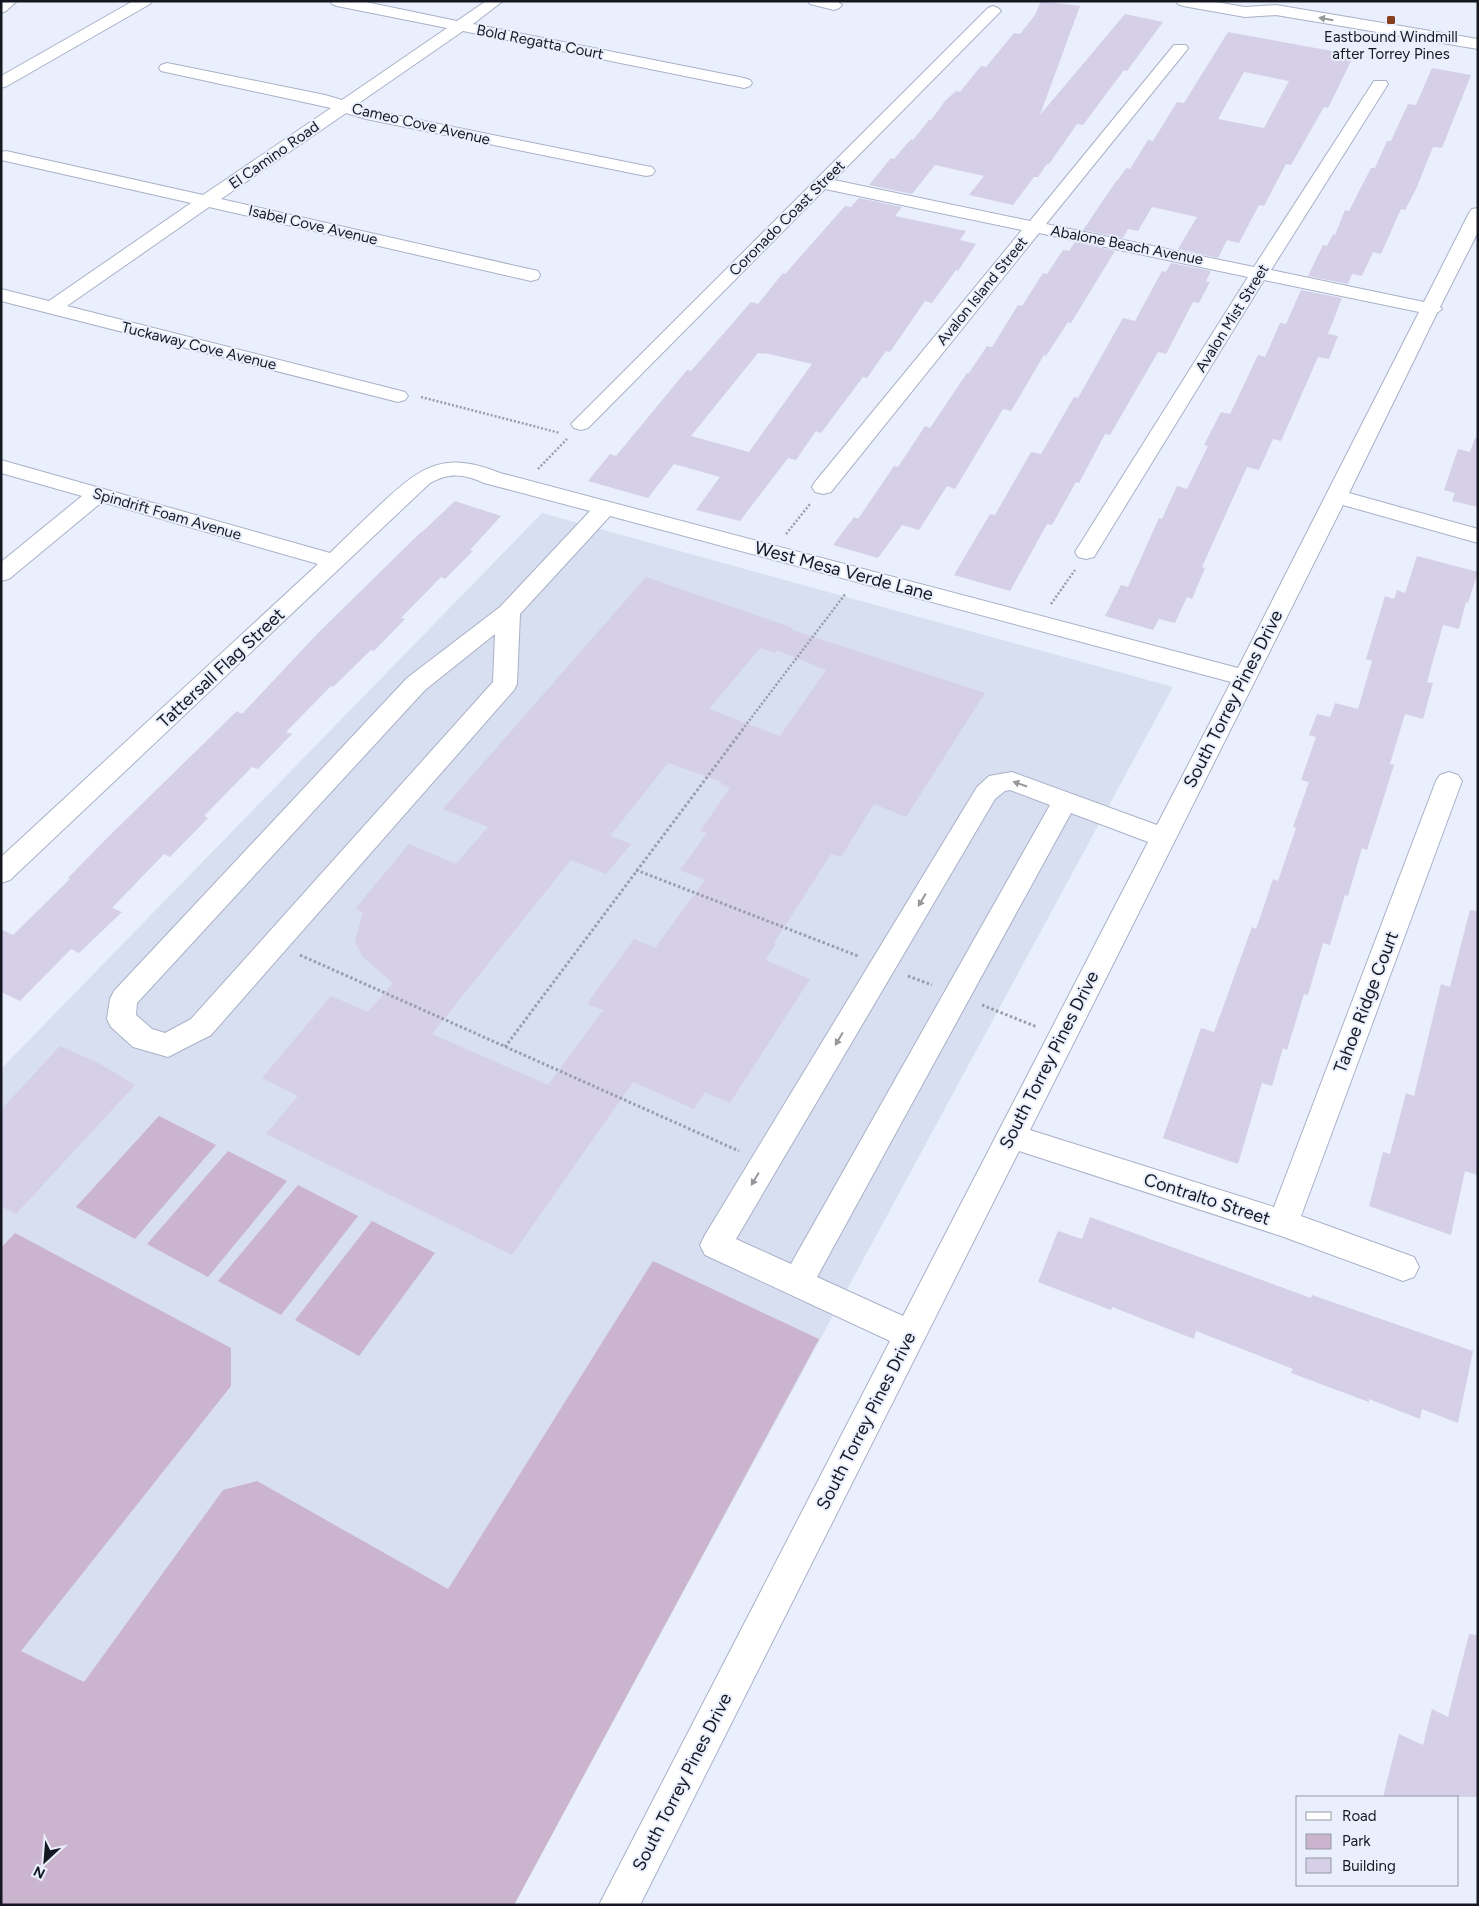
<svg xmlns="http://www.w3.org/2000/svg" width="1479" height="1906" viewBox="0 0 1479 1906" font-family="Figtree,sans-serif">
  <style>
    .built { fill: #d8dff0 }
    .green { fill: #cbb4ce }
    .building { fill: #d5cfe7; fill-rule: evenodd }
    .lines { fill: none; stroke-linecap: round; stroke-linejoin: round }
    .minor-casing { stroke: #a9b1c8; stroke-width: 2 }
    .major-casing { stroke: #a9b1c8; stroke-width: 2 }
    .path-far1 { stroke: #999eaa; stroke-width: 2.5; stroke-dasharray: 2 2; stroke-linecap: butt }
    .path { stroke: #999eaa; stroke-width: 3; stroke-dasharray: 2.5 2.5; stroke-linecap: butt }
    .minor { fill: #fff; fill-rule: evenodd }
    .major { fill: #fff; fill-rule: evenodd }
    .oneway { fill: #96979b }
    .poi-dot { fill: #873f1f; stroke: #e9effd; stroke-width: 2 }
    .labels { text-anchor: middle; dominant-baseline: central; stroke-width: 4; stroke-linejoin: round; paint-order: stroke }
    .far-poi-label { font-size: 15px; fill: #151820; stroke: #e9effd }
    .far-street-label { font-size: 15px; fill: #151820; stroke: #e9effd }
    .street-label { font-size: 18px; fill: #151820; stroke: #e9effd }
  </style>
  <rect width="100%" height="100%" fill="#e9effd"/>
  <path class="built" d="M542 513 1173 687 514 1905H1V1069Z"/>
  <g class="green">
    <path d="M159 1116 216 1145 135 1239 76 1207Z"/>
    <path d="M228 1151 287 1181 208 1277 147 1244Z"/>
    <path d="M298 1185 358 1216 281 1315 218 1281Z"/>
    <path d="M372 1221 435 1253 359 1356 295 1320Z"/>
    <path d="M15 1233 231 1348V1386L21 1651 84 1682 223 1490 257 1481 448 1589 653 1261 819 1339 514 1905H1V1248Z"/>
  </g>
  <g class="building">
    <path d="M1041 1 1080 6 1040 115 1125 14 1163 22 1127 71 1124 70 1083 125 1077 124 1049 164H1047L1038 177H1034L1013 205 969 195 984 176 935 165 912 194 869 185 891 158 894 159 911 139 913 140 929 120H931L945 101 956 91 960 92 981 66 986 67 1014 33 1020 34 1035 15Z"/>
    <path d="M1228 32 1354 55 1328 108 1324 107 1291 165 1286 164 1264 206 1259 205 1239 243 1227 240 1218 258 1178 249 1197 217 1152 207 1138 231 1128 229 1123 238 1083 230 1117 180H1118L1126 168 1130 169 1148 140 1153 141 1177 102 1184 103ZM1244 72 1289 81 1264 128 1218 119Z"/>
    <path d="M1432 68 1471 75 1442 148 1433 147 1416 189 1405 210 1401 209 1381 254 1373 252 1362 276 1352 274 1348 284 1308 276 1323 245 1327 246 1333 234 1335 235 1345 210 1349 211 1371 168H1375L1387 141H1391L1408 104 1416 105Z"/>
    <path d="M859 198 902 207 895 216 966 231 960 240 976 244 958 271 956 270 932 303 925 301 890 352 886 351 867 378 863 377 821 433 816 431 796 460 788 458 740 521 696 510 720 477 674 464 648 498 588 481 610 454 616 456 687 370 691 371 751 302 758 304 783 273 785 274 845 206 851 207ZM758 353 764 354 765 353 812 364 749 452 691 436Z"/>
    <path d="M1075 242 1115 251 1071 323 1068 322 1046 356 1044 355 1011 411 1003 409 955 489 947 486 919 530 902 525 878 558 833 545 854 517 858 519 894 466 898 467 925 426 930 428 967 373H969L987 346 992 347 1018 305 1022 306 1043 273 1047 274 1063 250 1069 251Z"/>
    <path d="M1171 263 1211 271 1206 281 1210 282 1199 303 1193 302 1166 354 1158 352 1110 435 1105 434 1079 483 1076 482 1052 525 1047 524 1010 591 954 575 990 514 995 515 1031 452 1041 454 1074 397 1078 398 1123 318 1135 321 1162 271 1166 272Z"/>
    <path d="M1301 290 1342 298 1328 334 1338 336 1329 359 1318 357 1281 441 1273 439 1259 470 1247 467 1202 567 1205 568 1192 599 1187 597 1175 623 1159 619 1153 630 1105 616 1121 585 1128 587 1159 518 1162 519 1177 486 1187 489 1208 446 1204 445 1221 412 1230 414 1258 355 1265 357 1280 323 1286 324Z"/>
    <path d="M1475 438H1478V507L1452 501 1455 493 1444 490 1458 449 1470 452Z"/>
    <path d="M455 501 501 516 470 550 473 551 445 579 441 577 401 618 405 619 374 651 371 650 333 687 331 686 286 732 292 734 258 769 252 767 204 816 208 818 170 857 164 854 112 908 122 912 79 953 71 949 20 1001 1 992V929L13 935 70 879 68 878 106 839 237 711 242 714 319 632 421 532H422Z"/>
    <path d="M1417 556 1478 572 1468 603 1466 602 1459 629 1443 625 1427 682 1433 683 1423 719 1405 714 1390 764 1394 765 1367 850 1362 848 1348 896 1345 895 1330 945 1323 943 1308 995 1304 994 1287 1050 1283 1048 1272 1086 1262 1083 1238 1164 1163 1138 1201 1028 1214 1032 1252 927 1256 929 1273 879 1278 881 1296 828 1293 827 1309 782 1301 780 1316 737 1309 735 1317 714 1330 717 1335 703 1358 709 1372 661 1366 659 1385 596 1394 599 1397 590 1405 593Z"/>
    <path d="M646 577 793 628 792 630 985 693 906 817 874 804 841 857 831 854 774 943 776 944 765 960 810 979 730 1103 705 1092 694 1109 633 1082 512 1255 266 1134 298 1096 262 1078 331 996 368 1012 393 983 363 957 355 942 363 912 355 909 409 844 456 864 488 827 443 809ZM760 648 776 653 777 650 826 670 780 736 709 709ZM668 763 722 782 720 784 730 788 700 831 707 833 680 870 705 880 655 948 634 939 587 1004 603 1010 548 1085 432 1034 571 860 606 874 631 844 610 836Z"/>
    <path d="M1470 910 1478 911V1175L1465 1171 1451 1235 1369 1206 1383 1152 1390 1154 1406 1093 1414 1096 1441 984 1450 987Z"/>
    <path d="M60 1046 100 1064 135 1085 16 1214 1 1206V1110Z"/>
    <path d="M1090 1217 1311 1298 1312 1295 1473 1351 1458 1423 1422 1409 1420 1419 1369 1399V1402L1291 1373 1293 1369 1196 1331 1194 1339 1112 1307 1111 1310 1038 1282 1058 1231 1082 1239Z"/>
    <path d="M1469 1634 1478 1635V1797H1383L1399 1734 1423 1745 1432 1709 1448 1717Z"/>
  </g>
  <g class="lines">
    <defs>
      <g id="minor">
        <path d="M1 1H17L6 11 1 13Z"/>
        <path d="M133 1H152L150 4 7 86 1 88V76Z"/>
        <path d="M330 1H361L457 21 486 1H503L473 24 744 78 750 80 752 83 750 86 744 88 463 31 356 105 370 110 646 166 652 167 655 171 652 175 646 176 366 119 346 113 221 199 538 271 540 275 538 279 531 281 209 207 67 306 405 392 408 396 405 400 398 402 1 301V289L49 301 191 203 1 160V152L6 151 203 195 331 108 161 71 159 68 161 65 167 63 325 95 342 100 447 28 337 6 332 4Z"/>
        <path d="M808 1H837L842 5 839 8 834 10 810 4Z"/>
        <path d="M993 6 998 8 1001 11 998 14 834 180 1030 221 1174 45H1186L1188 48 1186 51 1046 224 1254 267 1372 84 1374 81H1386L1388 84 1271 270 1424 302 1469 213 1472 209 1478 208V232L1440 307 1442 309 1437 313 1349 493 1478 529V543L1343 505 1030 1130 1274 1207 1436 781 1440 775 1449 772 1458 775 1462 781 1301 1216 1414 1257 1419 1267 1414 1277 1403 1281 1281 1236 1019 1151 640 1905H599L890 1341 705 1255 700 1245 705 1235 977 787 989 776 1012 772 1157 825 1231 682 610 516 520 614 517 684 514 690 211 1035 168 1057 133 1047 111 1027 107 1019 110 999 114 991 407 678 500 607 590 511 484 483C464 474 450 472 430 483L10 880 1 883V857L318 564 102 502 9 579 1 581V562L82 496 1 473V460L330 553C347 536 365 519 383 502 423 465 445 451 500 473L1238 668 1419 312 1264 280 1097 552 1094 557 1086 559 1078 557 1075 552 1248 277 1039 233 831 492 823 494 815 492 812 487 815 482 1022 230 825 189 588 428 581 430 574 428 571 424 988 8ZM495 634 493 682 191 1019 165 1033 152 1029 136 1015 137 1003 425 690ZM1010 790 1050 805 791 1264 736 1239 995 799 1005 791ZM1071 813 1148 842 903 1316 817 1277Z"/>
      </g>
      <path id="major" d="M1176 1H1210L1245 7 1276 5 1478 39V49L1276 15 1245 17 1183 6 1178 4Z"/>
    </defs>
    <use href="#minor" class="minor-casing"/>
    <use href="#major" class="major-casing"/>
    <g class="path-far1">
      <path d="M421 397 560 433"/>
      <path d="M538 469 567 439"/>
      <path d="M786 534 810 504"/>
      <path d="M1051 604 1075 570"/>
      <path d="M742 730 846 593"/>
    </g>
    <g class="path">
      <path d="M636 870 858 956"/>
      <path d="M300 955 739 1151"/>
      <path d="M908 976 932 985"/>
      <path d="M982 1005 1037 1027"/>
      <path d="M505 1047 743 729"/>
    </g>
    <use href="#minor" class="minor"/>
    <use href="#major" class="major"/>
  </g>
  <defs><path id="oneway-solid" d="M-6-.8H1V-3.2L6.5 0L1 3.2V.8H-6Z" transform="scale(1.25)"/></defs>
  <g class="oneway">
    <use href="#oneway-solid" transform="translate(1326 19) rotate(-170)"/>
    <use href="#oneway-solid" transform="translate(1020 784) rotate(-161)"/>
    <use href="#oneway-solid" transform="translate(922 900) rotate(121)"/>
    <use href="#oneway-solid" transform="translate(839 1039) rotate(121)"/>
    <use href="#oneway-solid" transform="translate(755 1179) rotate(121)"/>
  </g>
  <rect class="poi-dot" x="1386" y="15" width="10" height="10" rx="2.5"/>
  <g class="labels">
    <g class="far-poi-label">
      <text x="1391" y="37">Eastbound Windmill<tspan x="1391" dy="17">after Torrey Pines</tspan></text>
    </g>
    <g class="far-street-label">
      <text transform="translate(540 42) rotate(11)">Bold Regatta Court</text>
      <text transform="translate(421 124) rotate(13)">Cameo Cove Avenue</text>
      <text transform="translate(274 155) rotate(-35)">El Camino Road</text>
      <text transform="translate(787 218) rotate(-45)">Coronado Coast Street</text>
      <text transform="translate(313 225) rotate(13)">Isabel Cove Avenue</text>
      <text transform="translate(1127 245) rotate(11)">Abalone Beach Avenue</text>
      <text transform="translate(982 291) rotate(-51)">Avalon Island Street</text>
      <text transform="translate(1232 318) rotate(-58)">Avalon Mist Street</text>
      <text transform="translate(199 346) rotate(14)">Tuckaway Cove Avenue</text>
      <text transform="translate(167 514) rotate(16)">Spindrift Foam Avenue</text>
    </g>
    <g class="street-label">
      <text transform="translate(844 571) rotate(15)">West Mesa Verde Lane</text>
      <text transform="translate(221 668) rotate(-43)">Tattersall Flag Street</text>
      <text transform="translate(1233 699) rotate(-63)">South Torrey Pines Drive</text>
      <text transform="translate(1366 1002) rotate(-69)">Tahoe Ridge Court</text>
      <text transform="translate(1049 1060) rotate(-63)">South Torrey Pines Drive</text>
      <text transform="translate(1207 1199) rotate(18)">Contralto Street</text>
      <text transform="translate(866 1421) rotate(-63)">South Torrey Pines Drive</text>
      <text transform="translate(682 1782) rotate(-63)">South Torrey Pines Drive</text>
    </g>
  </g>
  <rect width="1479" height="1906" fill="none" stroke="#151820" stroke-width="5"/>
  <rect x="1296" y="1796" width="162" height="90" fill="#e9effd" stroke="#9499a5"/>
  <rect x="1306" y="1812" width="25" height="8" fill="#ffffff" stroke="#9499a5"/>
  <text x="1342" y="1821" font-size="15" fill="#151820">Road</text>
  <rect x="1306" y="1834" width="25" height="15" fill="#cbb4ce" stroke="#9499a5"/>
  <text x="1342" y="1846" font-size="15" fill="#151820">Park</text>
  <rect x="1306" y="1858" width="25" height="15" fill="#d5cfe7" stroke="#9499a5"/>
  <text x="1342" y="1871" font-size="15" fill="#151820">Building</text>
  <g transform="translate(45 1861) rotate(206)" stroke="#e9effd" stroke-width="4" paint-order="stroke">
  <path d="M0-4L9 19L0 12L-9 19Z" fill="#151820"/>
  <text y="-8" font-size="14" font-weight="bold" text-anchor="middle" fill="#151820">N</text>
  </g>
</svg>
